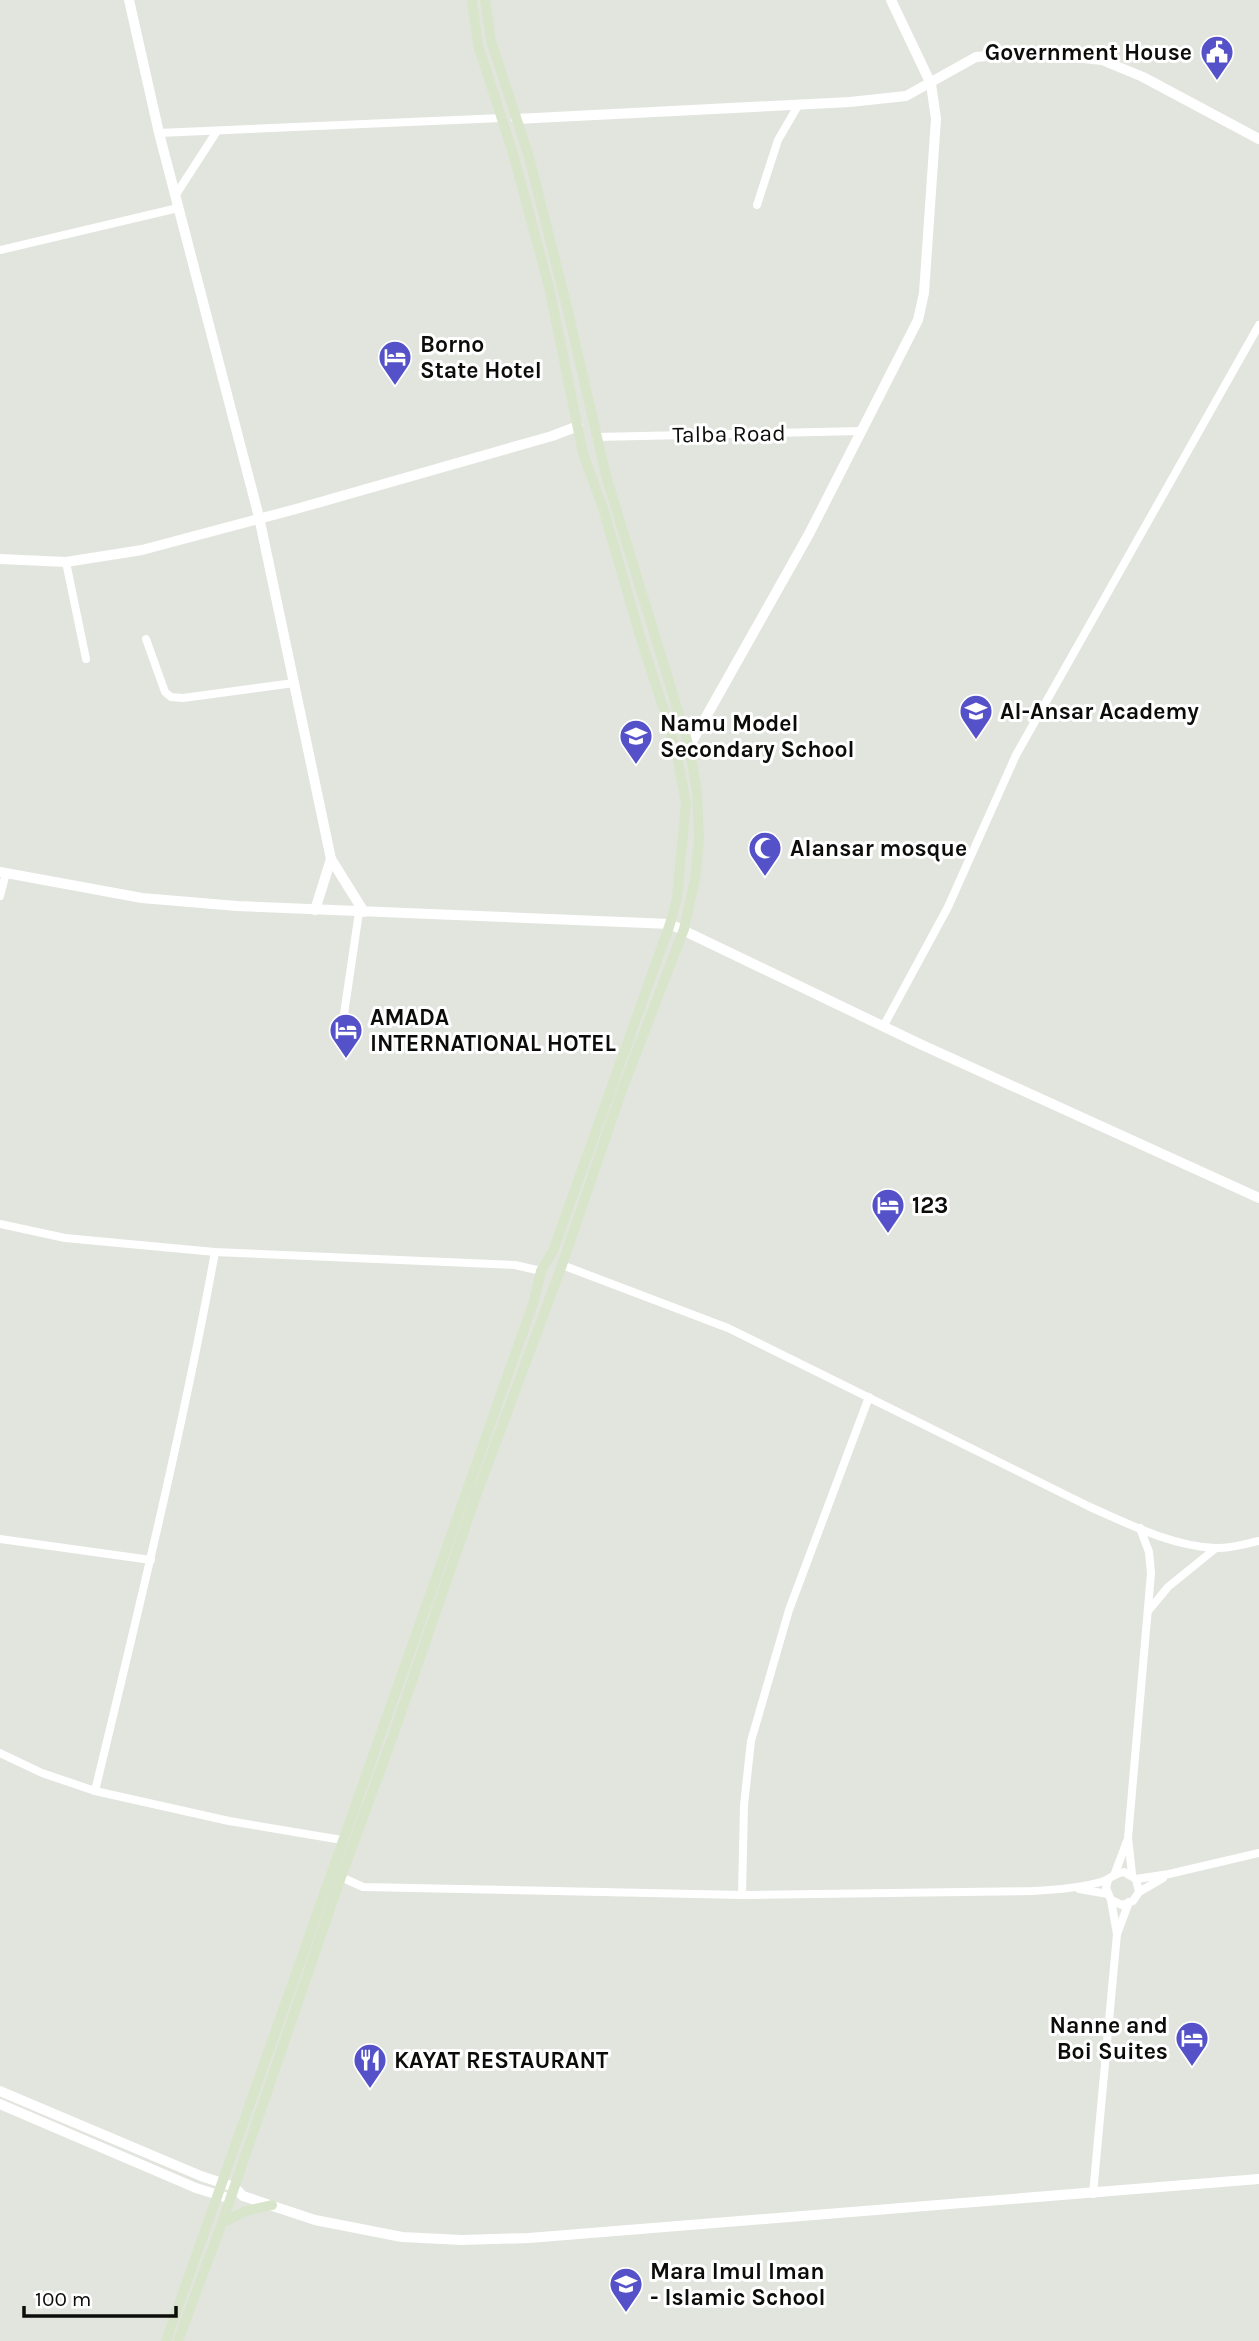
<svg xmlns="http://www.w3.org/2000/svg" width="1259" height="2341" viewBox="0 0 1259 2341" font-family="Karla,sans-serif">
  <style>
    .lines { fill: none; stroke-linecap: round; stroke-linejoin: round }
    .minor { stroke: #fff; stroke-width: 8 }
    .tertiary { stroke: #fff; stroke-width: 10 }
    .secondary { stroke: #d9e5ca; stroke-width: 10 }
    .labels { text-anchor: middle; dominant-baseline: central; stroke-width: 6; stroke-linejoin: round; paint-order: stroke }
    .poi-label { font-size: 23px; font-weight: bold; fill: #0c0d0b; stroke: #fff; text-anchor: start }
    .street-label { font-size: 23px; fill: #0c0d0b; stroke: #fff }
  </style>
  <rect width="100%" height="100%" fill="#e1e5de"/>
  <g class="lines">
    <g class="minor">
      <path d="M159 133 502 118"/>
      <path d="M175 196 217 131"/>
      <path d="M757 205 778 140 799 104"/>
      <path d="M0 250 178 208"/>
      <path d="M596 437 861 431"/>
      <path d="M66 562 86 659"/>
      <path d="M146 639 165 692 171 697 183 698 294 683"/>
      <path d="M0 896 6 873"/>
      <path d="M343 1021 359 912"/>
      <path d="M883 1027 948 907 1016 755 1259 325"/>
      <path d="M0 1224 65 1238 215 1252 515 1265 541 1271"/>
      <path d="M562 1265 728 1328 1090 1507C1129 1524 1171 1546 1215 1548 1229 1549 1245 1544 1259 1541"/>
      <path d="M0 1539 151 1560"/>
      <path d="M1149 1610 1168 1587 1216 1548"/>
      <path d="M0 1753 42 1773 95 1791 229 1821 342 1840"/>
      <path d="M95 1791C138 1612 182 1433 215 1252"/>
      <path d="M1115 1873 1127 1841"/>
      <path d="M1132 1874 1128 1838 1151 1573 1149 1552 1140 1528"/>
      <path d="M341 1877 363 1887 742 1895 1032 1891C1057 1890 1080 1888 1104 1881 1111 1878 1115 1873 1124 1872L1136 1879 1139 1892 1133 1901 1122 1905 1111 1900 1106 1888 1108 1880"/>
      <path d="M1136 1879 1169 1874 1259 1853"/>
      <path d="M1079 1889 1108 1894"/>
      <path d="M1139 1892 1163 1878"/>
      <path d="M742 1895 744 1805 751 1741 789 1610 869 1397"/>
      <path d="M1111 1900 1117 1934"/>
      <path d="M1093 2194 1117 1934 1129 1902"/>
    </g>
    <g class="tertiary">
      <path d="M129 0 159 133 259 517 331 859 364 912"/>
      <path d="M516 119 850 102 906 96 976 57 1031 52 1102 60 1143 77 1259 139"/>
      <path d="M0 559 66 562 142 550 296 509 552 436 578 426"/>
      <path d="M689 747 809 534 918 320 924 293 936 119 931 84 891 0"/>
      <path d="M0 872 142 898 237 906 670 924 920 1044 1259 1198"/>
      <path d="M315 910 331 859"/>
      <path d="M0 2091 201 2176 234 2187 243 2196 315 2220 402 2237 462 2240 529 2238 1259 2179"/>
      <path d="M0 2104 196 2188 225 2197"/>
    </g>
    <g class="secondary">
      <path d="M222 2223 246 2211 272 2205"/>
      <path d="M166 2341 534 1301 541 1271 553 1251 670 924 677 898 686 803 677 755 666 716 640 636 603 508 583 453 549 287 513 153 478 45 472 0"/>
      <path d="M178 2341 222 2223 341 1877 394 1733 476 1496 562 1265 622 1090 684 929 695 879 699 839 697 792 689 747 606 476 567 307 529 157 491 41 485 0"/>
    </g>
  </g>
  <defs>
    <symbol id="civic-pin" viewBox="-11 -11 22 30"><path d="M0 17L-7.5 6A9.5 9.5 0 1 1 7.5 6Z" fill="#5552c9" stroke="#fff"/><path d="M-.6-6.5H3V-4.5H.6V-3L4-1V1h2V6H-6V1h2V-1L-.6-3ZM-1.2 2.5V6h2.4V2.5Z" fill="#fff"/></symbol>
    <symbol id="hotel-pin" viewBox="-11 -11 22 30"><path d="M0 17L-7.5 6A9.5 9.5 0 1 1 7.5 6Z" fill="#5552c9" stroke="#fff"/><path d="M-6-4.5h1.5V1H6V5H4.5V3h-9V5H-6ZM-4 0a1.8 1.8 0 1 1 3.6 0ZM.5 0V-2.5h3Q6-2.5 6 0Z" fill="#fff"/></symbol>
    <symbol id="school-pin" viewBox="-11 -11 22 30"><path d="M0 17L-7.5 6A9.5 9.5 0 1 1 7.5 6Z" fill="#5552c9" stroke="#fff"/><path d="M0-5L7-2L0 1L-7-2ZM-4 1L0 2.5L4 1V4Q0 6-4 4Z" fill="#fff"/></symbol>
    <symbol id="mosque-pin" viewBox="-11 -11 22 30"><path d="M0 17L-7.5 6A9.5 9.5 0 1 1 7.5 6Z" fill="#5552c9" stroke="#fff"/><path d="M3.5-4.9A6 6 0 1 0 3.5 4.9A5 5 0 1 1 3.5-4.9Z" fill="#fff"/></symbol>
    <symbol id="restaurant-pin" viewBox="-11 -11 22 30"><path d="M0 17L-7.5 6A9.5 9.5 0 1 1 7.5 6Z" fill="#5552c9" stroke="#fff"/><path d="M-5-6h1v4h1v-4h1v4h1v-4h1v5L-1.5 .5V6h-2V.5L-5-1ZM5-6V6H3V1.5H1.5Q1.5-4 5-6Z" fill="#fff"/></symbol>
  </defs>
  <g fill-rule="evenodd">
    <use href="#civic-pin" x="1198" y="33" width="38" height="52"/>
    <use href="#hotel-pin" x="376" y="338" width="38" height="52"/>
    <use href="#school-pin" x="957" y="692" width="38" height="52"/>
    <use href="#school-pin" x="617" y="717" width="38" height="52"/>
    <use href="#mosque-pin" x="746" y="829" width="38" height="52"/>
    <use href="#hotel-pin" x="327" y="1011" width="38" height="52"/>
    <use href="#hotel-pin" x="869" y="1186" width="38" height="52"/>
    <use href="#hotel-pin" x="1173" y="2019" width="38" height="52"/>
    <use href="#restaurant-pin" x="351" y="2041" width="38" height="52"/>
    <use href="#school-pin" x="607" y="2265" width="38" height="52"/>
  </g>
  <g class="labels">
    <g class="poi-label">
      <text x="1192" y="52" text-anchor="end">Government House</text>
      <text x="420" y="344">Borno<tspan x="420" dy="26">State Hotel</tspan></text>
      <text x="1000" y="711">Al-Ansar Academy</text>
      <text x="660" y="723">Namu Model<tspan x="660" dy="26">Secondary School</tspan></text>
      <text x="790" y="848">Alansar mosque</text>
      <text x="370" y="1017">AMADA<tspan x="370" dy="26">INTERNATIONAL HOTEL</tspan></text>
      <text x="912" y="1205">123</text>
      <text x="1168" y="2025" text-anchor="end">Nanne and<tspan x="1168" dy="26">Boi Suites</tspan></text>
      <text x="394" y="2060">KAYAT RESTAURANT</text>
      <text x="650" y="2271">Mara Imul Iman<tspan x="650" dy="26">- Islamic School</tspan></text>
    </g>
    <g class="street-label">
      <text transform="translate(729 434) rotate(-1)">Talba Road</text>
    </g>
  </g>
  <path d="M24 2306v10h152v-10" fill="none" stroke="#0c0d0b" stroke-width="3.5"/>
  <text x="35" y="2306" font-size="21" fill="#0c0d0b" stroke="#ffffff" stroke-width="5" paint-order="stroke">100 m</text>
</svg>
